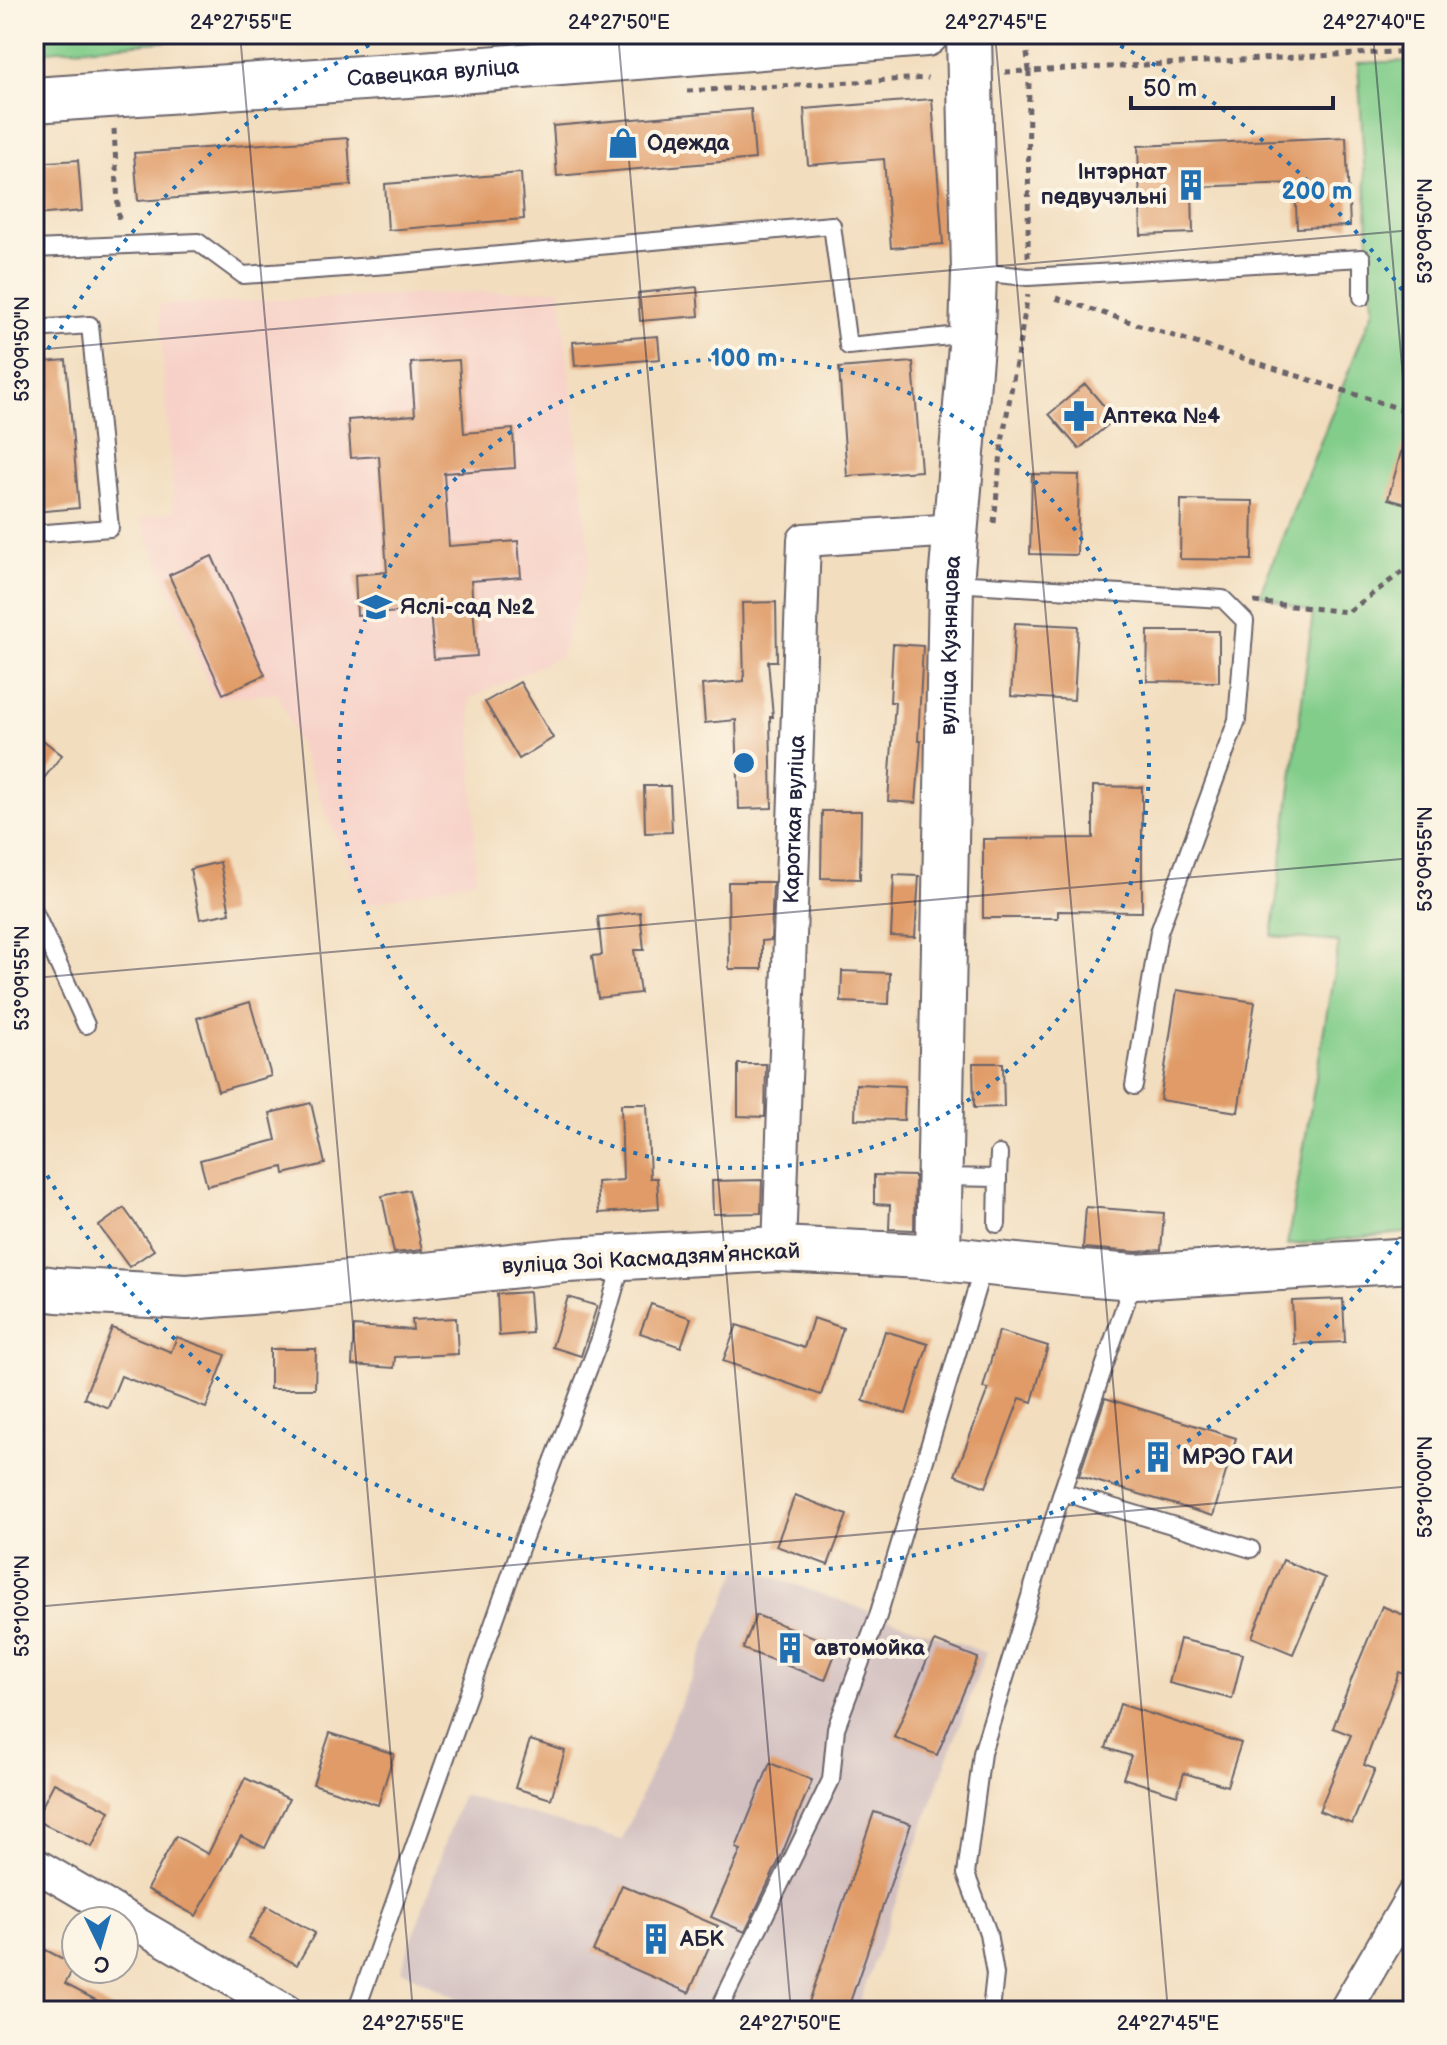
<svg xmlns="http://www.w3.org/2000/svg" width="1447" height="2045" viewBox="0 0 1447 2045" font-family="'Balsamiq Sans',sans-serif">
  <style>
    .built { fill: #f7d1c8 }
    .industrial { fill: #d2bfc0 }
    .green { fill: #82cd8a; stroke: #527862; stroke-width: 2 }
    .building { fill: #e09b68 }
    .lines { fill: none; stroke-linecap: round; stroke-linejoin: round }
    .lane-casing { stroke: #6b6369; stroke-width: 20 }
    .street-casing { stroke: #6b6369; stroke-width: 36 }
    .secondary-casing { stroke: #6b6369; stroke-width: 48 }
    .path { stroke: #6b6369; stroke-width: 5; stroke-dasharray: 6 6; stroke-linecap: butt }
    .lane { stroke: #fff; stroke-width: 16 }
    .street { stroke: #fff; stroke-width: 32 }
    .secondary { stroke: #fff; stroke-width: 44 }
    .ticks { fill: none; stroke: #22223b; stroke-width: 2; stroke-opacity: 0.45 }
    .ring { fill: none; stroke: #1f6fb2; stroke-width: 4; stroke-dasharray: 4 8 }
    .labels { text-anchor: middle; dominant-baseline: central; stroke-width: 8; stroke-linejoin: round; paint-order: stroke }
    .street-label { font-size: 22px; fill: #22223b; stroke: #fcf5e5 }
    .poi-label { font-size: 22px; font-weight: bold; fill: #22223b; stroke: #fcf5e5; text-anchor: start }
    .centre { fill: #1f6fb2; stroke: #fcf5e5; stroke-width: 4 }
    .ring-label { font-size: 24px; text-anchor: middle; font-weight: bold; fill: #1f6fb2; stroke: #fcf5e5; stroke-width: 8; stroke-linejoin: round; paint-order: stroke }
    .neatline { fill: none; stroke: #22223b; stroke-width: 3 }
    .ticks-label { font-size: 20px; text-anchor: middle; fill: #22223b }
  </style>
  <rect width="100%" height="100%" fill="#fcf5e5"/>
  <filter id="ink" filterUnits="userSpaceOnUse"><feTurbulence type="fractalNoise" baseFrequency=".0125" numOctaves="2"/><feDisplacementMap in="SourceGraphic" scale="16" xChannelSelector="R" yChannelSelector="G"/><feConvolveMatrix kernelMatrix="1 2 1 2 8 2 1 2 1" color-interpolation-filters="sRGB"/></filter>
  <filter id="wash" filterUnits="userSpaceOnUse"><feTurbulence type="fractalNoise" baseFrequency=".006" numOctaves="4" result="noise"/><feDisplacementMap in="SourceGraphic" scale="32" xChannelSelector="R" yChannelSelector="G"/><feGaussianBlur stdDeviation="1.8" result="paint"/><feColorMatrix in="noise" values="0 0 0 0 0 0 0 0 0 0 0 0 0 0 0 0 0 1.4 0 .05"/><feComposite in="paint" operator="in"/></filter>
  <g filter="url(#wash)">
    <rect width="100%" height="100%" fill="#f2ddbe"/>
    <path class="built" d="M560 289 590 558 561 656 470 698 476 879 364 905 278 693 214 698 140 519 174 510 159 305Z"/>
    <path class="industrial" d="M740 1565 986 1653 856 2011H482L401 1970 462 1795 622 1840Z"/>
    <g class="green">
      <path d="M34 34H260L34 52Z"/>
      <path d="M1413 61V1232L1287 1245 1339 942 1272 936 1313 613 1260 594 1373 310 1358 63Z"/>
    </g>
    <g id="blocks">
      <g class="building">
        <path d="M932 99 943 244 891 248 884 159 808 165 804 109Z"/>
        <path d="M751 109 755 159 557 176 553 126Z"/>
        <path d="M1346 137 1350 226 1297 228 1295 183 1192 187 1193 233 1141 235 1138 146Z"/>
        <path d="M348 138 351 185 138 201 134 153Z"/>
        <path d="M78 160 82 211 34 215V163Z"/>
        <path d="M521 173 524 219 388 230 385 184Z"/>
        <path d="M697 287 699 316 640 321 638 293Z"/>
        <path d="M658 336 660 359 575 366 573 342Z"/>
        <path d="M66 360 79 508 34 512V363Z"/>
        <path d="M459 360 464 433 513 429 515 468 444 473 449 546 518 541 521 577 471 581 477 656 434 659 430 610 357 615 355 575 387 572 379 456 351 458 348 420 415 415 411 363Z"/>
        <path d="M913 362 921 471 847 476 839 368Z"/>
        <path d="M1085 384 1115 419 1079 449 1049 414Z"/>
        <path d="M1407 431 1413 432V506L1388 499Z"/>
        <path d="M1032 474 1079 475 1077 555 1030 554Z"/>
        <path d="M1181 500 1253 501 1252 560 1180 559Z"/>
        <path d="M212 556 265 675 223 694 169 575Z"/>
        <path d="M776 602 777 661H768L773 717H770L772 808 739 809 736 720 705 723 702 685 744 681 742 603Z"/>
        <path d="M1015 623 1078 626 1074 700 1011 696Z"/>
        <path d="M1148 631H1219V682L1147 681Z"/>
        <path d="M893 644 923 646 918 741H921L916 803 888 801 895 702H890Z"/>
        <path d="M520 682 553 738 519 759 485 702Z"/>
        <path d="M34 733 62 755 34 791Z"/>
        <path d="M644 786H670L672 832 645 833Z"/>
        <path d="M1093 786 1142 787V912L1058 911V918H983V839L1093 838Z"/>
        <path d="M822 811H861L860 879 821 878Z"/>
        <path d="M220 862 230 913 200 919 190 869Z"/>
        <path d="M894 875 919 876 915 937 891 936Z"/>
        <path d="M728 882H773L771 940 762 941V969H729Z"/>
        <path d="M640 912 644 950H634L640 993 598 998 592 956 602 955 598 917Z"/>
        <path d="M842 971 890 973 889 1004 841 1002Z"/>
        <path d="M1177 990 1255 1002 1238 1112 1160 1100Z"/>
        <path d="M250 1002 271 1076 218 1091 197 1018Z"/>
        <path d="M973 1063H1003L1004 1107 974 1108Z"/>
        <path d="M738 1064H766L765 1117 738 1116Z"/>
        <path d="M856 1084 905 1086 904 1120 855 1119Z"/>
        <path d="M311 1103 325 1164 284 1174 283 1167 207 1186 200 1160 276 1140 270 1113Z"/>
        <path d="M621 1104H647L650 1178H657L659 1209 599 1213 597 1182 623 1180Z"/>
        <path d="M874 1175 915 1176 914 1230 889 1229 890 1205 874 1204Z"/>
        <path d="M762 1180 761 1213 713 1214 712 1181Z"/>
        <path d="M409 1190 422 1250 394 1253 382 1196Z"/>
        <path d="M1086 1207 1164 1213 1161 1250 1137 1252 1083 1248Z"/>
        <path d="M124 1208 154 1250 129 1267 99 1226Z"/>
        <path d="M529 1292 532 1333 499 1336 497 1294Z"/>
        <path d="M568 1297 597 1306 581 1356 552 1347Z"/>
        <path d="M1343 1299 1345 1342 1294 1344 1292 1301Z"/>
        <path d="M651 1304 691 1318 681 1347 640 1333Z"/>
        <path d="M456 1318 458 1354 395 1357 394 1368 352 1365 354 1326 413 1330 412 1320Z"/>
        <path d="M813 1318 843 1328 821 1395 723 1361 737 1325 804 1348Z"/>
        <path d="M112 1328 171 1352 177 1337 226 1355 206 1408 121 1376 108 1408 84 1398Z"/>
        <path d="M885 1331 928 1344 906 1414 863 1401Z"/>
        <path d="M999 1331 1048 1346 1032 1402 1020 1398 986 1487 955 1475 988 1389 983 1388Z"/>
        <path d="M270 1349H316L315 1389H270Z"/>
        <path d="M1105 1398 1236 1438 1213 1516 1079 1476Z"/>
        <path d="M795 1495 847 1515 828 1565 776 1546Z"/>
        <path d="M1283 1560 1325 1578 1293 1654 1252 1637Z"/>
        <path d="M1382 1606 1413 1619V1658L1406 1675 1399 1672 1364 1765 1375 1769 1352 1824 1319 1811 1351 1735 1333 1728 1351 1680Z"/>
        <path d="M756 1615 838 1646 825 1680 743 1649Z"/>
        <path d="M1180 1639 1243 1654 1232 1699 1169 1683Z"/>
        <path d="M935 1641 978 1658 937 1755 894 1737Z"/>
        <path d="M1120 1704 1241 1743 1227 1786 1184 1773 1177 1795 1123 1778 1131 1756 1106 1748Z"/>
        <path d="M330 1733 394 1754 378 1805 313 1784Z"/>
        <path d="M530 1740 565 1751 551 1799 515 1788Z"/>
        <path d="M770 1763 812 1780 782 1854 745 1932 711 1917 741 1850 736 1848Z"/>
        <path d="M245 1778 289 1799 265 1848 241 1836 196 1916 147 1889 176 1836 208 1854Z"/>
        <path d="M54 1783 110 1811 92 1847 35 1820Z"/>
        <path d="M874 1812 911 1824 847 2011H806Z"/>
        <path d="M622 1885 718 1926 689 1993 593 1951Z"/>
        <path d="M267 1906 315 1933 297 1965 249 1938Z"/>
        <path d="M34 1944 75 1965 65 1984 117 2011H34Z"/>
      </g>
    </g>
  </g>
  <g filter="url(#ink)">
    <use href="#blocks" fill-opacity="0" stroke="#6b6369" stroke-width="2"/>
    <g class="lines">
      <defs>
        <g id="lane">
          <path d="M34 249 198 242 243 275 388 265 832 225 848 346 971 334"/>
          <path d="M976 272 1028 277 1362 258V297"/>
          <path d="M34 329 90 325 110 528 34 534"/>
          <path d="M953 583 1223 599 1245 621 1237 720 1159 932 1134 1086"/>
          <path d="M34 911 86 1025"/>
          <path d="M942 1177 998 1178 997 1224"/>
          <path d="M998 1178 999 1154"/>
          <path d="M1134 1278 1062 1492 1251 1549"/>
          <path d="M356 2011 523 1540 600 1339 623 1259"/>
          <path d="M718 2011 831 1780 836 1728 878 1616 984 1264"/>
          <path d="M991 2011 995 1974 988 1933 966 1874 982 1753 1062 1492"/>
        </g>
        <g id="street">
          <path id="s1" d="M779 1249 804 540 955 530"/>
          <path d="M34 1864 286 2011"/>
          <path d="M1345 2011 1413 1895"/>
        </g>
        <g id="secondary">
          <path id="s2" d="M34 100 422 74 926 34"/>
          <path id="s3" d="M938 1257 951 583 972 334 974 272 969 34"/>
          <path d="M34 1287 57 1290 187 1297 301 1288 567 1260 779 1249 923 1256 1082 1273 1135 1277 1413 1260"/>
        </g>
      </defs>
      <use href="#lane" class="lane-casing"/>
      <use href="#street" class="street-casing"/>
      <use href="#secondary" class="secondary-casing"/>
      <g class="path">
        <path d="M161 34 176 48"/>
        <path d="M1005 72 1029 71 1025 34"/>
        <path d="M687 91 928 78"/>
        <path d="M114 129 119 224"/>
        <path d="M1028 257 1029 71 1413 51"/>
        <path d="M1056 298 1413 413"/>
        <path d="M994 523 1002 442 1028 295"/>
        <path d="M1254 602 1348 612 1413 564"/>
      </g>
      <use href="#lane" class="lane"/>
      <use href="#street" class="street"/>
      <use href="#secondary" class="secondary"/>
    </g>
  </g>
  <path class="ticks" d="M240 34 413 2011M618 34 791 2011M995 34 1168 2011M1373 34 1413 492M34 350 1413 230M34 978 1413 858M34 1607 1413 1486M34 1989 36 2011"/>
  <g class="ring">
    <circle cx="744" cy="763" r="405"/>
    <path d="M1412 1222A810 810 0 0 1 36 1156M36 370A810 810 0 0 1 389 35M1099 35A810 810 0 0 1 1412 304"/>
  </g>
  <defs>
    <symbol id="shop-bare" viewBox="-9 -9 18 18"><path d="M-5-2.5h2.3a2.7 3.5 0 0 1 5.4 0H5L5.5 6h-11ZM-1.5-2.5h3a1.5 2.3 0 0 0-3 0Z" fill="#1f6fb2" stroke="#fcf5e5" stroke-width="2.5" paint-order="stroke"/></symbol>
    <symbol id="building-bare" viewBox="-9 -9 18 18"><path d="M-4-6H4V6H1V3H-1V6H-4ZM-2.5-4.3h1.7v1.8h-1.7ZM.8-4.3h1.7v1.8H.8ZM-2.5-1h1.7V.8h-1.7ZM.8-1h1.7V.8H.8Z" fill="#1f6fb2" stroke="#fcf5e5" stroke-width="2.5" paint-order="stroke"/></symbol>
    <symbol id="pharmacy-bare" viewBox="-9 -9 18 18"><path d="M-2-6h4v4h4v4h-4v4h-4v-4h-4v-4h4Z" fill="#1f6fb2" stroke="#fcf5e5" stroke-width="2.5" paint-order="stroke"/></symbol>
    <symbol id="school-bare" viewBox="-9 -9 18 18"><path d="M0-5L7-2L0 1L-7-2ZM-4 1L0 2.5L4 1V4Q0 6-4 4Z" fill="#1f6fb2" stroke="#fcf5e5" stroke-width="2.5" paint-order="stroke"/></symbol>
  </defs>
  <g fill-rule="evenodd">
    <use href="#shop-bare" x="601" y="121" width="44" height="44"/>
    <use href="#building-bare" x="1169" y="163" width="44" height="44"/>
    <use href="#pharmacy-bare" x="1057" y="394" width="44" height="44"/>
    <use href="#school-bare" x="354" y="585" width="44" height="44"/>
    <use href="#building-bare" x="1136" y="1435" width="44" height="44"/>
    <use href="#building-bare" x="768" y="1626" width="44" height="44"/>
    <use href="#building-bare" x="634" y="1917" width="44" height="44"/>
  </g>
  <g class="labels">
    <g class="street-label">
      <text stroke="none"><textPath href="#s2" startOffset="400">Савецкая вуліца</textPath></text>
      <text stroke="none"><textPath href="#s3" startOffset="612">вуліца Кузняцова</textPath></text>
      <text stroke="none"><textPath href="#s1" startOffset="430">Кароткая вуліца</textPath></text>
      <text transform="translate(651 1259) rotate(-3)">вуліца Зоі Касмадзямʼянскай</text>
    </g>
    <g class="poi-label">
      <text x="647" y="143">Одежда</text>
      <text x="1167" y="172" text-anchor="end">Інтэрнат<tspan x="1167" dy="25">педвучэльні</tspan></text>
      <text x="1103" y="416">Аптека №4</text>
      <text x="400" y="607">Яслі-сад №2</text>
      <text x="1182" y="1457">МРЭО ГАИ</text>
      <text x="814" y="1648">автомойка</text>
      <text x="680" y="1939">АБК</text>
    </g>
  </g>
  <circle cx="744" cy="763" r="12" class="centre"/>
  <g class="ring-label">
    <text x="1317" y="199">200 m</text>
    <text x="744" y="366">100 m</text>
  </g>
  <rect width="1447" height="2045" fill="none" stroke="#fcf5e5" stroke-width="88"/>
  <g transform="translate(100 1945) rotate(175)"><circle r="38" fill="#fcf5e5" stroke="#a5a1a1" stroke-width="2"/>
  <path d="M0-6L14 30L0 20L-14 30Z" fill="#1f6fb2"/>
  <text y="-12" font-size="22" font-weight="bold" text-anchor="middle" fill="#22223b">С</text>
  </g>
  <path d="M1131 96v12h202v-12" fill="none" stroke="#22223b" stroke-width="4"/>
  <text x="1143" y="96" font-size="24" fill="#22223b" stroke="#fcf5e5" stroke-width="6" paint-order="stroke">50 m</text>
  <rect x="44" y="44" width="1359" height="1957" class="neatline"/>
  <g class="ticks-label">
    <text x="241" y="29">24°27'55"E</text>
    <text x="619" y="29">24°27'50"E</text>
    <text x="996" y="29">24°27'45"E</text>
    <text x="1374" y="29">24°27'40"E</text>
    <text transform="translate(1425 231) rotate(-90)" y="7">53°09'50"N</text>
    <text transform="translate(22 349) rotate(-90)" y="7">53°09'50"N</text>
    <text transform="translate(1425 859) rotate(-90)" y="7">53°09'55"N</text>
    <text transform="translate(22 978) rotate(-90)" y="7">53°09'55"N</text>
    <text transform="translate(1425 1487) rotate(-90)" y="7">53°10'00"N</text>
    <text transform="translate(22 1606) rotate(-90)" y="7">53°10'00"N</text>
    <text x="413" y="2030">24°27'55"E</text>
    <text x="790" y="2030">24°27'50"E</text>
    <text x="1168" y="2030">24°27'45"E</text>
  </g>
</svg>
